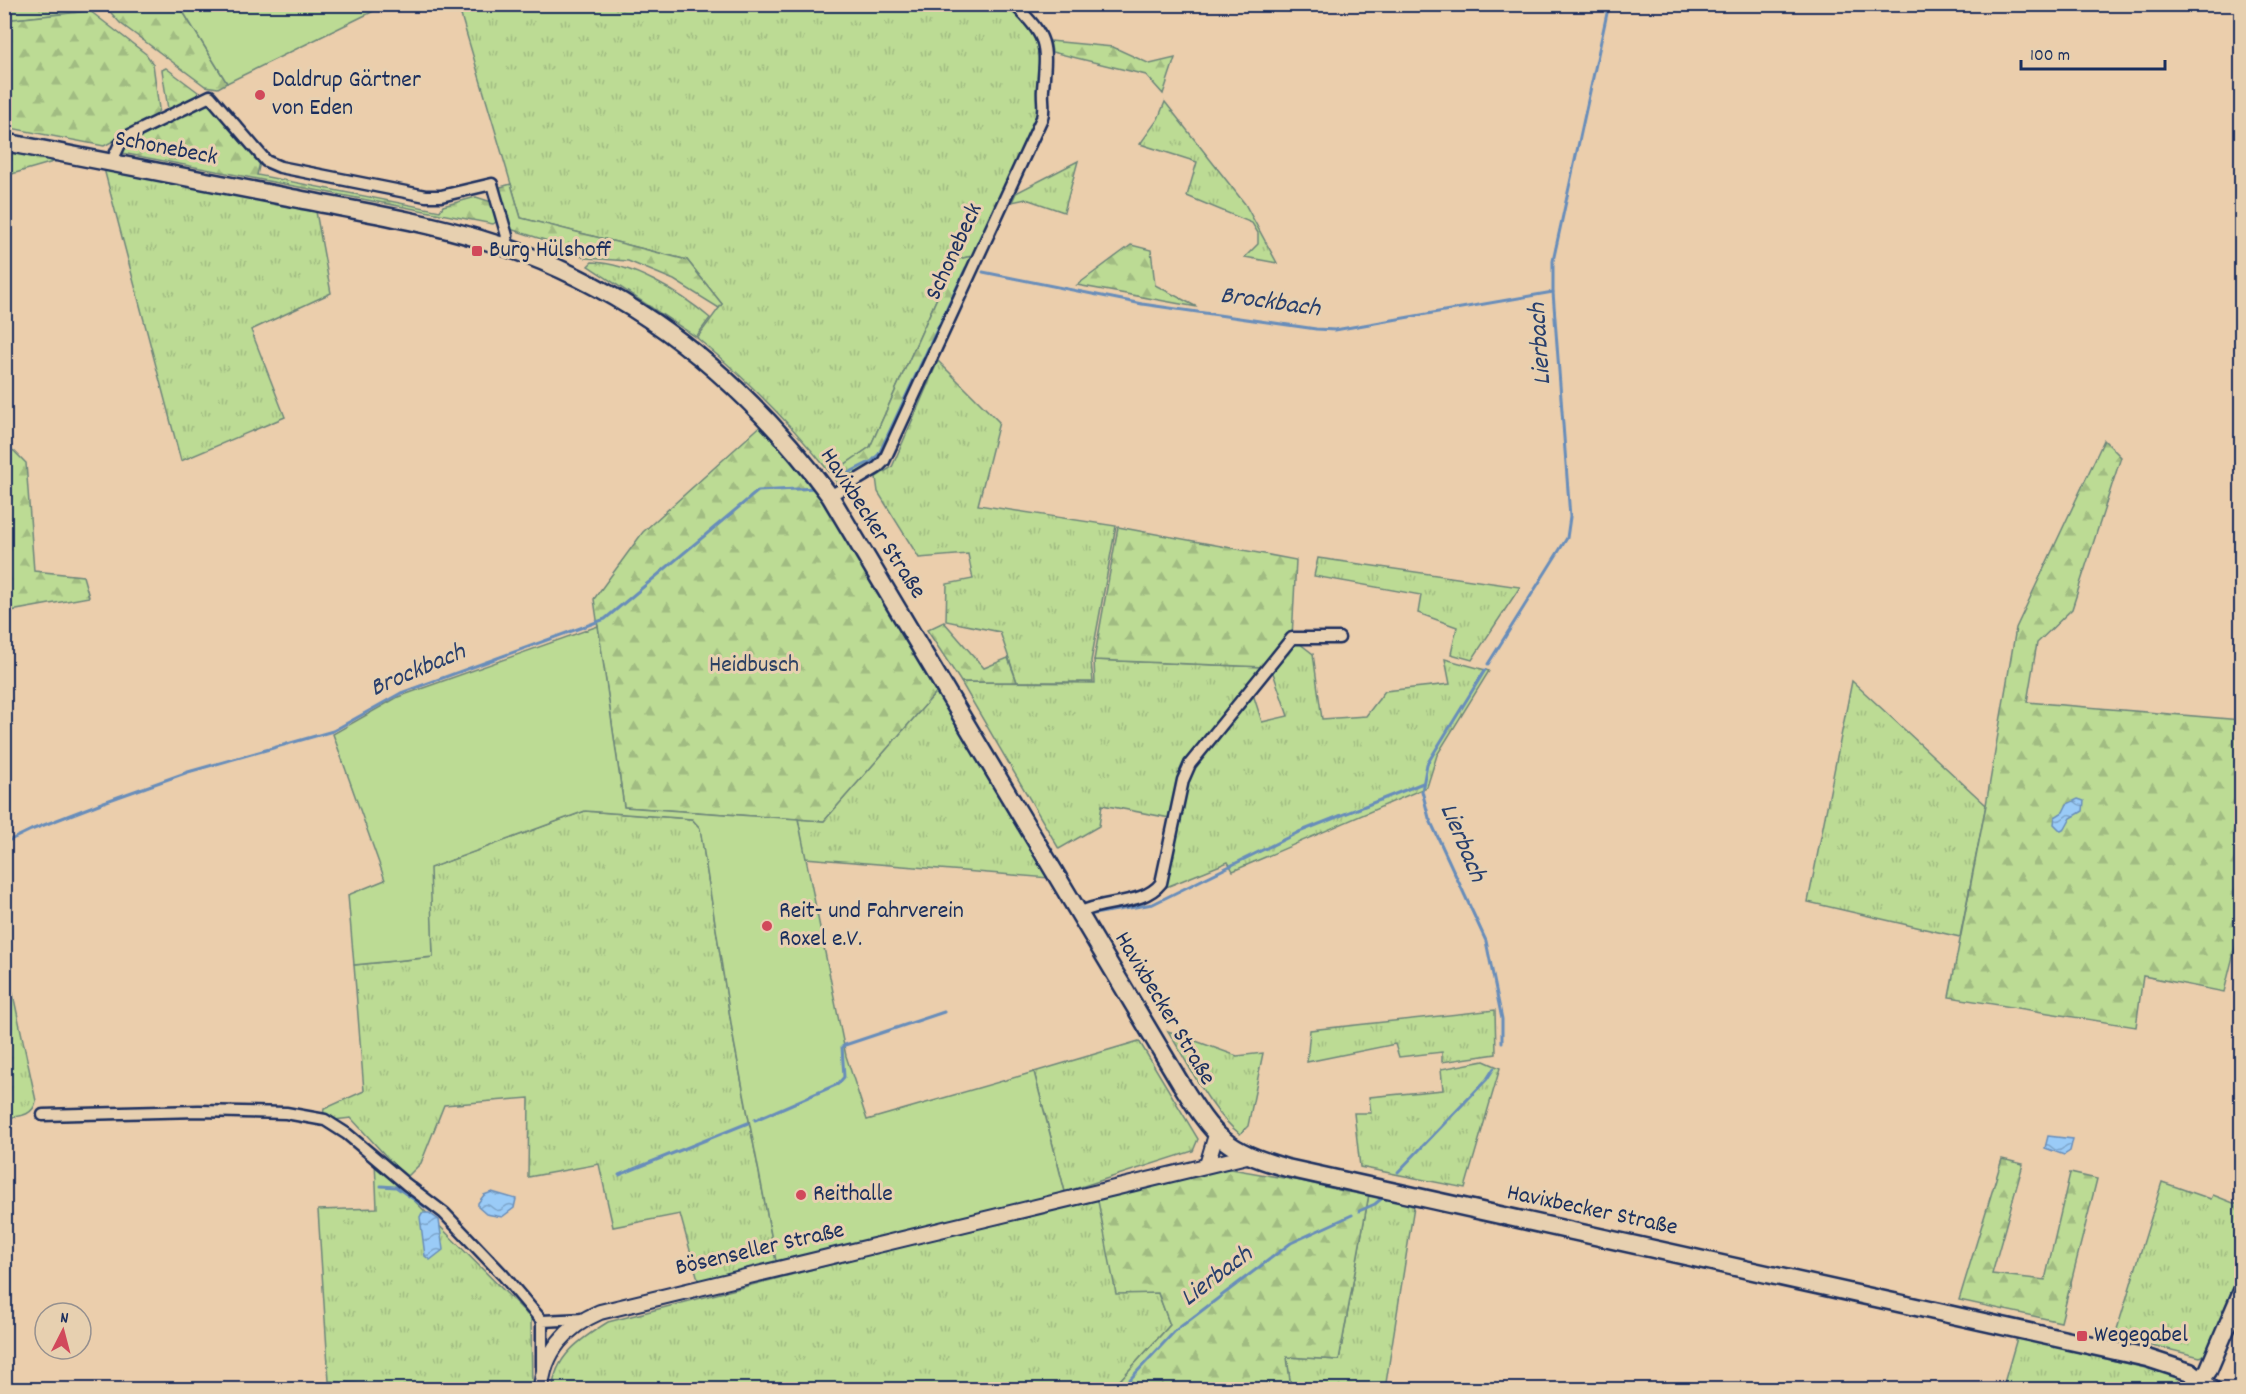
<svg xmlns="http://www.w3.org/2000/svg" width="2246" height="1394" viewBox="0 0 2246 1394" font-family="Dekko,sans-serif">
  <style>
    .grass { fill: url(#grass-tufts); stroke: #6c8579; stroke-width: 1.5 }
    .forest { fill: url(#forest-firs); stroke: #6c8579; stroke-width: 1.5 }
    .green { fill: #bcdb94; stroke: #6c8579; stroke-width: 1.5 }
    .water { fill: url(#water-waves); stroke: #678dba; stroke-width: 1.5 }
    .lines { fill: none; stroke-linecap: round; stroke-linejoin: round }
    .stream { stroke: #678dba; stroke-width: 3 }
    .minor-casing { stroke: #1b2f5e; stroke-width: 15 }
    .tertiary-casing { stroke: #1b2f5e; stroke-width: 18 }
    .secondary-casing { stroke: #1b2f5e; stroke-width: 21 }
    .minor { stroke: #e7d0b0; stroke-width: 10 }
    .tertiary { stroke: #e7d0b0; stroke-width: 14 }
    .secondary { stroke: #e7d0b0; stroke-width: 16 }
    .poi-dot { fill: #d1495b; stroke: #e7d0b0; stroke-width: 2 }
    .labels { text-anchor: middle; dominant-baseline: central; stroke-width: 6; stroke-linejoin: round; paint-order: stroke }
    .poi-label { font-size: 24px; fill: #1b2f5e; stroke: #e7d0b0; text-anchor: start }
    .street-label { font-size: 24px; fill: #1b2f5e; stroke: #e7d0b0 }
    .park-label { font-size: 24px; fill: #2b4063; stroke: #e7d0b0 }
    .water-label { font-size: 26px; font-style: italic; fill: #283f6d; stroke: #e7d0b0 }
  </style>
  <defs>
    <pattern id="grass-tufts" width="24" height="20" patternUnits="userSpaceOnUse" patternTransform="scale(1.5)"><rect width="24" height="20" fill="#bcdb94"/><path d="M3 7l-1-3M5 7V3M7 7l1-3M15 17l-1-3M17 17v-4M19 17l1-3" fill="none" stroke="#a1bc82"/></pattern>
    <pattern id="forest-firs" width="22" height="20" patternUnits="userSpaceOnUse" patternTransform="scale(1.5)"><rect width="22" height="20" fill="#bcdb94"/><path d="M5 1l3.5 6h-7zM16 11l3.5 6h-7z" fill="#a1bc82"/></pattern>
    <pattern id="water-waves" width="16" height="10" patternUnits="userSpaceOnUse" patternTransform="scale(1.5)"><rect width="16" height="10" fill="#9acbf7"/><path d="M0 5q4-4 8 0t8 0" fill="none" stroke="#7da5cb"/></pattern>
  </defs>
  <rect width="100%" height="100%" fill="#ebceac"/>
  <filter id="ink" filterUnits="userSpaceOnUse"><feTurbulence type="fractalNoise" baseFrequency=".0167" numOctaves="2"/><feDisplacementMap in="SourceGraphic" scale="12" xChannelSelector="R" yChannelSelector="G"/><feConvolveMatrix kernelMatrix="1 2 1 2 8 2 1 2 1" color-interpolation-filters="sRGB"/></filter>
  <g filter="url(#ink)">
    <g class="grass">
      <path d="M1006 4 1033 29 1042 44 1040 110 972 256 954 260 870 447 831 474C791 424 747 379 697 338L722 304 687 260 521 218 458 5Z"/>
      <path d="M4 5H83L90 11 5 20Z"/>
      <path d="M1165 102 1245 204 1277 263 1245 257 1258 244V233L1252 223 1187 196 1197 162 1140 144 1158 119Z"/>
      <path d="M1078 161 1064 212 1026 199 1012 202 1016 193Z"/>
      <path d="M103 165 315 206 331 293 251 330 285 417 181 461Z"/>
      <path d="M592 262C631 263 681 293 710 318L696 337 588 266Z"/>
      <path d="M938 361 999 422 978 505 1116 526 1091 661 1093 682H1017L1000 632 946 621 947 584 973 579 968 554 919 558 878 492 876 477 892 467Z"/>
      <path d="M1318 558 1520 587 1472 660 1451 654 1457 627 1418 613 1421 595 1314 576Z"/>
      <path d="M1295 640 1313 654 1322 719 1366 716 1385 691 1450 684 1445 659 1489 671 1437 755 1427 787 1233 871 1228 862 1159 890 1188 782 1194 766 1253 694 1262 722 1288 716 1272 670Z"/>
      <path d="M1094 660 1265 667 1185 762 1178 778 1170 818 1102 805 1099 826 1059 849 961 682 1095 683Z"/>
      <path d="M1852 681 1986 805 1960 937 1808 902Z"/>
      <path d="M940 688 1049 878 805 858 798 819 824 821Z"/>
      <path d="M585 811 692 819 700 828 734 1042 777 1266 699 1283 680 1214 613 1227 599 1164 528 1177 529 1098 444 1105 421 1163 406 1178 351 1118 334 1120 323 1116 324 1109 364 1091 354 965 433 957 429 868Z"/>
      <path d="M5 957 36 1101C33 1117 18 1116 5 1118Z"/>
      <path d="M1495 1010 1496 1054 1442 1062V1052L1399 1057 1395 1044 1307 1062 1310 1030Z"/>
      <path d="M1168 1031 1237 1056 1263 1053 1248 1126 1240 1134C1209 1110 1189 1064 1168 1031Z"/>
      <path d="M1139 1041 1198 1139 1193 1151 1065 1192 1034 1072Z"/>
      <path d="M1484 1061 1500 1068 1465 1188 1360 1167 1354 1113H1371L1369 1097 1443 1090 1441 1069Z"/>
      <path d="M375 1161 531 1318 532 1389 430 1390 329 1381 318 1210 377 1208Z"/>
      <path d="M2162 1182 2211 1199 2213 1195 2241 1206V1269L2205 1355 2200 1357 2115 1336Z"/>
      <path d="M1369 1194 1406 1201 1414 1206 1385 1389H1291L1287 1357 1339 1360Z"/>
      <path d="M1097 1196 1158 1293 1170 1325 1112 1389 553 1390C553 1357 582 1338 608 1322Z"/>
      <path d="M2017 1338 2180 1376 2175 1389 2002 1390Z"/>
    </g>
    <g class="forest">
      <path d="M104 5H179L227 83 218 88 205 86 120 23Z"/>
      <path d="M90 11 146 54 153 64 159 109 156 118 104 146 5 127 4 20Z"/>
      <path d="M1050 41 1113 47 1150 64 1175 58 1163 94 1146 75 1052 52Z"/>
      <path d="M166 68 198 92V97L172 111 168 109 162 70Z"/>
      <path d="M205 104 212 106 261 158 257 175 440 211 443 206 476 197 492 202 499 220 493 224 122 153V147Z"/>
      <path d="M5 146 67 158 5 176Z"/>
      <path d="M511 184 521 218 687 260 722 304 719 308 674 280 628 261 586 258 551 242 510 229 497 188Z"/>
      <path d="M1131 245 1151 250 1155 285 1197 307 1077 285Z"/>
      <path d="M972 256 882 456 875 466 839 486 831 474 870 447 954 260Z"/>
      <path d="M765 422 827 499 940 688 824 821 624 807 594 599 643 532Z"/>
      <path d="M2104 440 2121 457 2072 609 2037 643 2027 702 2241 720V925L2224 992 2143 976 2136 1027 1949 997 1986 805 2016 628Z"/>
      <path d="M5 448 14 451 26 463 34 571 83 576 89 597 5 612Z"/>
      <path d="M1118 527 1296 560 1292 638 1265 667 1094 660Z"/>
      <path d="M944 622 984 668 1008 658 1017 682H961L927 630Z"/>
      <path d="M2002 1159 2023 1164 1992 1274 2045 1280 2070 1173 2097 1179 2061 1322 1959 1300Z"/>
      <path d="M1220 1167 1301 1181 1347 1192 1369 1194 1339 1360 1287 1357 1291 1389H1112L1170 1325 1158 1293 1116 1294 1097 1196Z"/>
    </g>
    <g class="green">
      <path d="M179 5H386L227 83Z"/>
      <path d="M598 626 624 807 798 819 846 1056 867 1120 1034 1072 1065 1192 777 1266 734 1042 700 828 692 819 585 811 430 868 433 957 354 965 348 895 385 880 333 734 398 697Z"/>
    </g>
    <g class="water">
      <path d="M2078 799 2084 801 2083 811 2071 818 2065 829 2061 831 2054 824 2055 817 2063 812 2067 804Z"/>
      <path d="M2048 1136 2073 1139 2070 1151 2064 1155 2045 1148Z"/>
      <path d="M492 1192 516 1199 514 1208 502 1217 486 1214 478 1207V1203L484 1195Z"/>
      <path d="M422 1213H429L439 1220 443 1250 430 1260 425 1256 420 1217Z"/>
    </g>
    <g class="lines">
      <g class="stream">
        <path d="M983 272 1142 304 1316 329 1335 330 1553 292"/>
        <path d="M840 477 872 461 879 454 966 268"/>
        <path d="M1488 664 1567 538 1570 517 1553 292V261L1609 4"/>
        <path d="M1485 670 1427 764 1422 791 1429 818 1486 941 1502 1019V1042"/>
        <path d="M4 843 31 830 104 802 188 772 333 731 401 693 605 619 758 491 816 488"/>
        <path d="M1094 914 1153 904 1299 832 1423 783"/>
        <path d="M755 1120 838 1084 844 1077 842 1047 845 1045 944 1012"/>
        <path d="M1398 1172 1487 1079 1494 1068"/>
        <path d="M619 1175 748 1123"/>
        <path d="M381 1186 396 1187 431 1211"/>
        <path d="M1359 1211 1375 1204 1381 1199"/>
        <path d="M1120 1390 1175 1331 1291 1243 1352 1215"/>
      </g>
      <defs>
        <g id="minor">
          <path d="M111 163 120 144 128 136 210 96 266 161 280 167 426 196H441L492 184 507 236 504 246"/>
          <path d="M830 496 877 468 884 461 1042 118C1045 108 1042 99 1043 89 1047 43 1048 38 1014 4"/>
          <path d="M1079 913C1105 899 1143 906 1161 883L1183 780 1190 764 1292 638H1339"/>
          <path d="M43 1115 199 1111 286 1113 325 1120 347 1134 406 1184 444 1213 503 1275 542 1321"/>
          <path d="M542 1371V1321L584 1319"/>
        </g>
        <g id="tertiary">
          <path d="M1207 1165 1216 1135"/>
          <path d="M541 1390C543 1352 567 1326 600 1312L1247 1156"/>
        </g>
        <g id="secondary">
          <path d="M4 142C99 160 194 179 288 197 352 210 418 220 480 239 627 283 740 374 830 496L1181 1084C1215 1138 1224 1150 1287 1168L2147 1358 2190 1372 2213 1390"/>
          <path d="M2202 1379 2208 1371 2242 1291"/>
        </g>
      </defs>
      <use href="#minor" class="minor-casing"/>
      <use href="#tertiary" class="tertiary-casing"/>
      <use href="#secondary" class="secondary-casing"/>
      <use href="#minor" class="minor"/>
      <use href="#tertiary" class="tertiary"/>
      <use href="#secondary" class="secondary"/>
    </g>
  </g>
  <g class="poi-dot">
    <circle cx="260" cy="95" r="6"/>
    <rect x="471" y="245" width="12" height="12" rx="3"/>
    <circle cx="767" cy="926" r="6"/>
    <circle cx="801" cy="1195" r="6"/>
    <rect x="2076" y="1330" width="12" height="12" rx="3"/>
  </g>
  <g class="labels">
    <g class="poi-label">
      <text x="272" y="81">Daldrup Gärtner<tspan x="272" dy="28">von Eden</tspan></text>
      <text x="489" y="251">Burg Hülshoff</text>
      <text x="779" y="912">Reit- und Fahrverein<tspan x="779" dy="28">Roxel e.V.</tspan></text>
      <text x="813" y="1195">Reithalle</text>
      <text x="2094" y="1336">Wegegabel</text>
    </g>
    <g class="street-label">
      <text transform="translate(166 149) rotate(11)">Schonebeck</text>
      <text transform="translate(955 252) rotate(-65)">Schonebeck</text>
      <text transform="translate(872 524) rotate(57)">Havixbecker Straße</text>
      <text transform="translate(1164 1009) rotate(59)">Havixbecker Straße</text>
      <text transform="translate(1592 1211) rotate(12)">Havixbecker Straße</text>
      <text transform="translate(760 1250) rotate(-13)">Bösenseller Straße</text>
    </g>
    <g class="park-label">
      <text x="754" y="666">Heidbusch</text>
    </g>
    <g class="water-label">
      <text transform="translate(1270 303) rotate(8)">Brockbach</text>
      <text transform="translate(1541 344) rotate(-94)">Lierbach</text>
      <text transform="translate(418 671) rotate(-23)">Brockbach</text>
      <text transform="translate(1462 843) rotate(67)">Lierbach</text>
      <text transform="translate(1217 1277) rotate(-37)">Lierbach</text>
    </g>
  </g>
  <rect width="2246" height="1394" fill="none" stroke="#e7d0b0" stroke-width="24"/>
  <rect x="12" y="12" width="2222" height="1370" fill="none" stroke="#1b2f5e" stroke-width="2" filter="url(#ink)"/>
  <g transform="translate(63 1331) rotate(6)"><circle r="28" fill="#e7d0b0" stroke="#95908f" stroke-width="1.5"/>
  <path d="M0-4.5L10 22L0 15L-10 22Z" fill="#d1495b"/>
  <text y="-9" font-size="16" font-weight="bold" text-anchor="middle" fill="#1b2f5e">N</text>
  </g>
  <path d="M2021 60v9h144v-9" fill="none" stroke="#1b2f5e" stroke-width="3"/>
  <text x="2030" y="60" font-size="18" fill="#1b2f5e" stroke="#e7d0b0" stroke-width="4.5" paint-order="stroke">100 m</text>
</svg>
